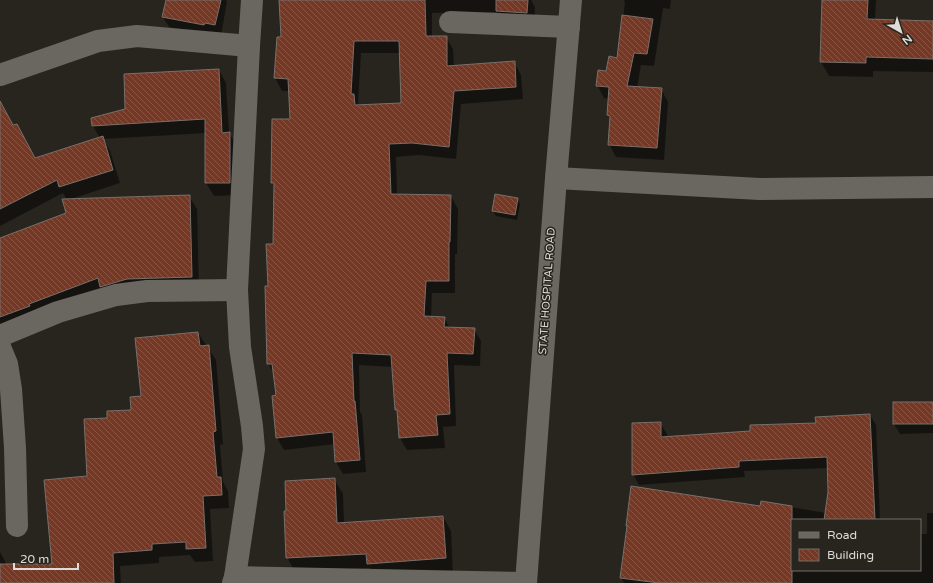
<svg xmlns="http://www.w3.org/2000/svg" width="933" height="583" viewBox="0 0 933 583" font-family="'Varela Round',sans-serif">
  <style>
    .shadow { fill: #0007; fill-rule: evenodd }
    .building { fill: url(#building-back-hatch); stroke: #786f6c; fill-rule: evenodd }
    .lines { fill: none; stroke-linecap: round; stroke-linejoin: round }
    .minor { stroke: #6a6760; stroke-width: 22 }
    .labels { text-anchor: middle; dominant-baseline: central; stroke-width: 3; stroke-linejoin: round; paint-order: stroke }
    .street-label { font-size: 11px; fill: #dedcd8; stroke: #28251f }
  </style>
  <defs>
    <pattern id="building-back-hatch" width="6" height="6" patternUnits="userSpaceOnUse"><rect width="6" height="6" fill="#753824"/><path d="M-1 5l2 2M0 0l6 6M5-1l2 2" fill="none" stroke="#885443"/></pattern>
  </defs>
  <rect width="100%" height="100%" fill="#28251f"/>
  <g class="shadow">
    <path d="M167 0H226L227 2 221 35H209L169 27 163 17Z"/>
    <path d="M280 0H531L535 7 534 25 504 24 497 12 432 13V37H446L453 49 454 66 514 62 521 75 523 99 461 104 456 159 419 155 396 157 397 195 451 196 458 209 457 254H455V293H432L431 318H444L450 328 474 329 481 341 480 366 454 365 456 426 443 427 445 448 407 450 400 438 393 367 359 365 360 412 362 415 366 472 343 474 336 462 335 444 284 450 277 438V396L274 374 268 363 269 287 274 244 275 188 272 183 291 120 290 91H282L275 78 278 38H282ZM361 53H400L402 104 360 106 358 103Z"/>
    <path d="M624 0H671L670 9 663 8 654 66 641 65 637 88 661 89 668 102 664 160 616 157 609 144 611 119 608 115 609 99 604 98 597 85 618 59 625 2Z"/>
    <path d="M823 0H876L875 20 933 22V72L873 71V77L829 76 821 62Z"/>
    <path d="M219 70 226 83 229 133 238 147 237 195 214 196 206 183V133L103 139 110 151 120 183 71 199 189 196 197 209 199 290 135 292 0 332V239L68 213 67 200 63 193 0 226V113L13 126 35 159 100 138 93 126Z"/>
    <path d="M517 199 520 204 517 220 496 216 493 211Z"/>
    <path d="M198 333 216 360 223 444 220 445 223 482 228 491 229 508 210 509 213 561 195 562 190 555 159 557V563L120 566 121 583H0V552L7 565H53L88 477 108 419 133 411 142 397Z"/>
    <path d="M894 403H933V433L900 434 894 424Z"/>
    <path d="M870 415 876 425 880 520H792V570H920V534H927V513H933V583H624L621 577 761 507 762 502 826 513 829 493 828 468 744 471 745 477 639 485 633 474 660 423 667 434V438L751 432 817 423Z"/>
    <path d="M334 479 343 494 344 524 443 517 451 531 453 573 376 578 370 568 295 572 287 557Z"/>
  </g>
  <g class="building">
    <path d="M166 0H221L215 25 205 23 204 25 162 17Z"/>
    <path d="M279 0H425L426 36H447V66L515 61 516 87 454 91 449 147 412 143 389 144 391 194 451 195 450 242H449V281H426L424 316 445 317 444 327 475 328 473 354 447 353 450 414 436 415 438 435 399 438 397 410H395L391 355 352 353 354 401H355L360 460 335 462 333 432 276 438 272 396 276 395 272 364H267L265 286H268L266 244H273L274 183H271L272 119H290L288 79 274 78 277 37H281ZM354 41H399L401 103 355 105 354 94H351Z"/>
    <path d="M496 0H528L527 13 496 11Z"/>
    <path d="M822 0H868L867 19 933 21V59L866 57V63L820 62Z"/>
    <path d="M622 15 653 19 647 54 634 53 627 86 662 88 657 148 608 145 610 116 607 115 609 87 596 86 598 70 606 71 609 56 617 58Z"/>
    <path d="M219 69 222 133 230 132V183H205V119L92 126 91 118 125 109 124 74Z"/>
    <path d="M0 101 13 125 17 124 35 158 103 136 113 170 59 187 57 180 0 209Z"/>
    <path d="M495 194 518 198 515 215 492 211Z"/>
    <path d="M190 195 192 277 127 279 100 287 98 278 29 304 30 306 0 317V238L66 213 62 199Z"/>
    <path d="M198 332 200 346 209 345 216 431 213 432 217 477H221L222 495 203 496 206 548 186 549V542L152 544V550L113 553 114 583H2L0 582V564H52L44 480 87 476 84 419 107 418V411L131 410 130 397 141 396 135 338Z"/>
    <rect x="893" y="402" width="40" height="22"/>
    <path d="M870 414 875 520H824L828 492 827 457 739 461V467L632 475V423L661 422V437L750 431V425L816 423 815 417Z"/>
    <path d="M335 478 337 523 443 516 446 558 367 564 366 554 286 558 284 511H286L285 481Z"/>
    <path d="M631 486 760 506 761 501 792 506V583H659L620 578 627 526H626Z"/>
  </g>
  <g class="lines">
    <g class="minor">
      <path d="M450 22 569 27"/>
      <path d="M0 75 98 41 137 36 249 46"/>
      <path d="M556 178 760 189 933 187"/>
      <path d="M0 336 58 312 116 295 147 291 237 290"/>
      <path d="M0 347 7 364 11 389 15 448 17 526"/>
      <path d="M235 577 526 583"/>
      <path d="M233 583 235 577 254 449 252 426 240 347 237 290 249 46 252 0"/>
      <path d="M526 583 556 178 571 0"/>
    </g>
  </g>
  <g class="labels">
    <g class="street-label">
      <text transform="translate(547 291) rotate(-86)">STATE HOSPITAL ROAD</text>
    </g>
  </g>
  <rect x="791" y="519" width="130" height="52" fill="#28251f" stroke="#716e69"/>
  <rect x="799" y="532" width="20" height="6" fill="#6a6760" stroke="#716e69"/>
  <text x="827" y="539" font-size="12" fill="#dedcd8">Road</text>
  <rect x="799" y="549" width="20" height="12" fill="url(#building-back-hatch)" stroke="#716e69"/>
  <text x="827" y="559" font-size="12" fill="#dedcd8">Building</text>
  <g transform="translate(901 32) rotate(141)" stroke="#28251f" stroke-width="3" paint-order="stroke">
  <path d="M0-3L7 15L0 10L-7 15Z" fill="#dedcd8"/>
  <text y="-6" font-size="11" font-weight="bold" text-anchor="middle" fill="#dedcd8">N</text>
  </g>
  <path d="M14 563v6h64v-6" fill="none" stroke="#dedcd8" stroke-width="2"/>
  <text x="20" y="563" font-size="12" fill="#dedcd8" stroke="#28251f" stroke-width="3" paint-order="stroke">20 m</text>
</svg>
